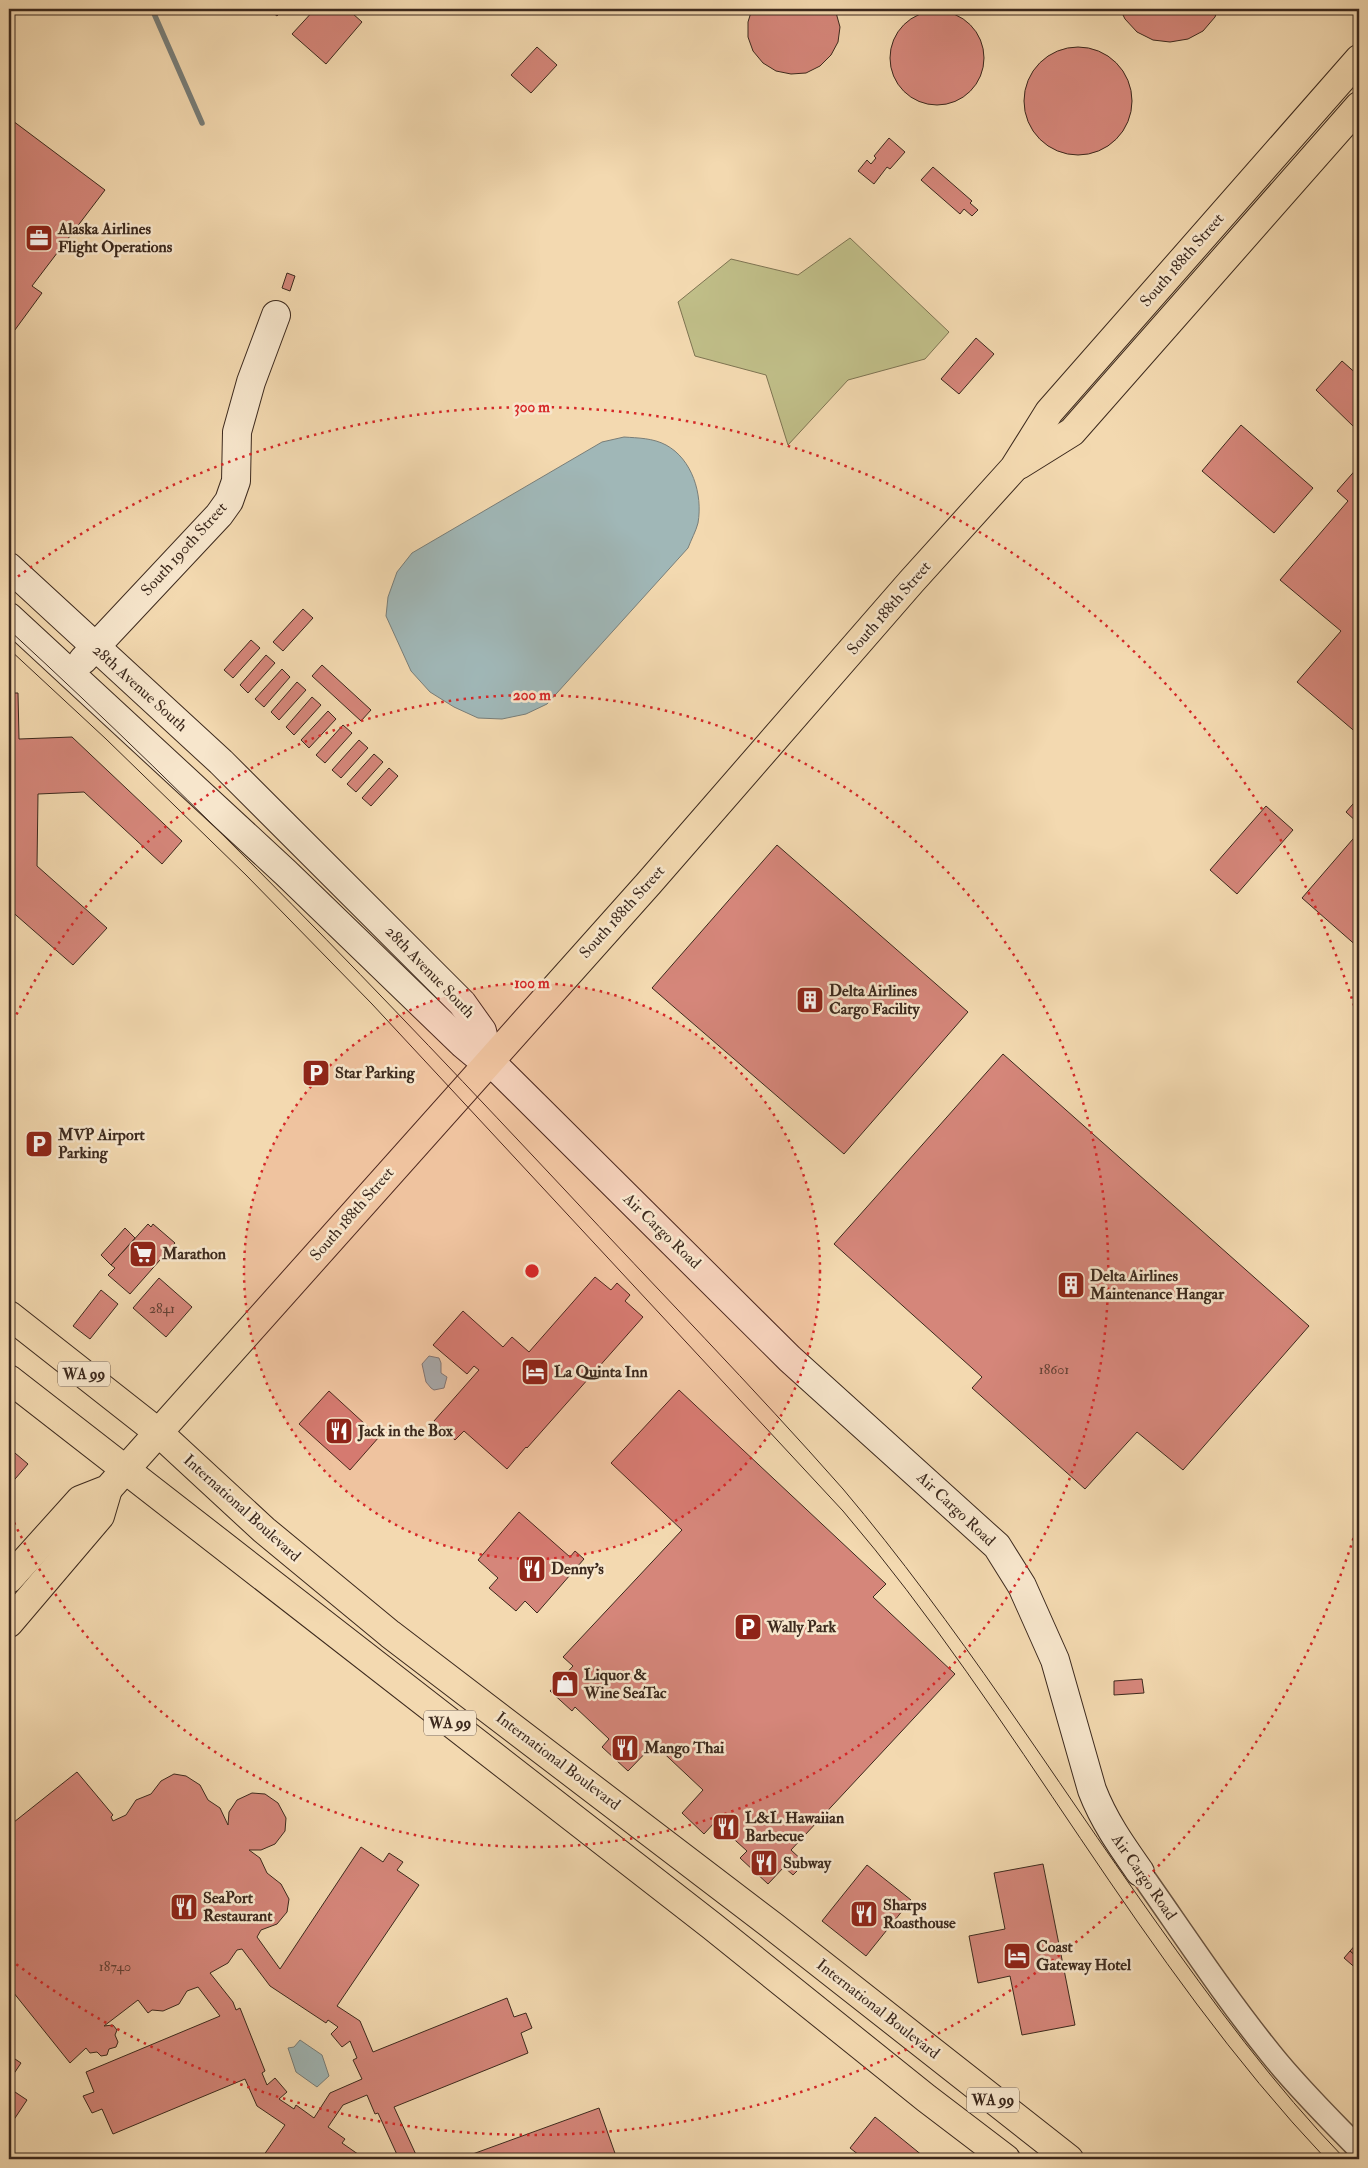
<svg xmlns="http://www.w3.org/2000/svg" width="1368" height="2168" viewBox="0 0 1368 2168" font-family="'IM FELL Double Pica',serif">
  <style>
    .green { fill: #c0be88; stroke: #7e7452 }
    .water { fill: #a0b7b7; stroke: #787e79 }
    .lines { fill: none; stroke-linecap: round; stroke-linejoin: round }
    .stream { stroke: #787e79; stroke-width: 5.5 }
    .building { fill: #d5867a; stroke: #3c291d; fill-rule: evenodd }
    .street-casing { stroke: #6a5542; stroke-width: 25 }
    .secondary-casing { stroke: #3c291d; stroke-width: 30 }
    .primary-casing { stroke: #3c291d; stroke-width: 30 }
    .street { stroke: #f7e6cc; stroke-width: 22 }
    .secondary { stroke: #f7e6cc; stroke-width: 28 }
    .primary { stroke: #f3d9b0; stroke-width: 28 }
    .tram { stroke: #3c291d; stroke-width: 1 }
    .ring { fill: none; stroke: #d62828; stroke-width: 2.5; stroke-dasharray: 2.5 5 }
    .labels { text-anchor: middle; dominant-baseline: central; stroke-width: 5; stroke-linejoin: round; paint-order: stroke }
    .number-label { font-size: 14px; fill: #624034 }
    .shield { fill: #f7e6cc; stroke: #746252; stroke-width: 1 }
    .shield-label { font-size: 15px; font-weight: bold; fill: #3c291d }
    .poi-label { font-size: 16px; font-weight: bold; fill: #3c291d; stroke: #f7e6cc; text-anchor: start }
    .street-label { font-size: 16px; fill: #3c291d; stroke: #f7e6cc }
    .centre { fill: #d62828; stroke: #f7e6cc; stroke-width: 2.5 }
    .ring-label { font-size: 15px; text-anchor: middle; font-weight: bold; fill: #d62828; stroke: #f7e6cc; stroke-width: 5; stroke-linejoin: round; paint-order: stroke }
  </style>
  <rect width="100%" height="100%" fill="#f3d9b0"/>
  <filter id="stains"><feTurbulence type="fractalNoise" baseFrequency=".004" numOctaves="4"/><feColorMatrix values="0 0 0 0 .2 0 0 0 0 .09 0 0 0 0 .02 0 0 0 .5 -.17"/></filter>
  <radialGradient id="worn" r=".72"><stop offset=".6" stop-color="#630" stop-opacity="0"/><stop offset="1" stop-color="#630" stop-opacity=".3"/></radialGradient>
  <path class="green" d="M850 238 949 332 925 359 848 380 788 445 766 375 695 356 678 302 731 259 798 275Z"/>
  <g class="water">
    <path d="M624 437C638 438 653 438 666 445 692 459 703 494 698 523 696 531 691 540 688 548L547 704 526 714 502 719 478 718 454 707 430 692 411 671 386 616 388 597 397 572 412 553 602 442Z"/>
    <path d="M429 1356 439 1358 441 1363V1373L447 1377 444 1388 434 1390 431 1388 426 1382 422 1364Z"/>
    <path d="M300 2040 322 2055 329 2076 317 2087 296 2072 288 2048 294 2047Z"/>
  </g>
  <g class="lines">
    <path class="stream" d="M152 9 202 123"/>
  </g>
  <g class="building">
    <path d="M268 9H284L277 16Z"/>
    <path d="M315 9H355L352 13 362 22 326 64 292 34Z"/>
    <path d="M752 9H835L840 27 838 42 831 55 820 66 806 73 791 74 776 71 763 63 753 51 748 37V22Z"/>
    <path d="M1120 9H1218L1215 17 1203 31 1188 39 1170 42 1153 40 1137 32 1125 19Z"/>
    <circle cx="937" cy="58" r="47"/>
    <circle cx="1078" cy="101" r="54"/>
    <path d="M537 47 557 65 531 93 511 75Z"/>
    <path d="M9 118 105 190 32 286 42 293 9 338Z"/>
    <path d="M889 138 905 152 890 169 887 167 874 184 858 171 867 160 871 164 876 158 874 156Z"/>
    <path d="M933 167 972 201 970 203 978 210 972 216 964 209 960 214 921 180Z"/>
    <path d="M287 273 295 276 290 291 282 288Z"/>
    <path d="M976 338 994 354 959 394 941 379Z"/>
    <path d="M1342 361 1359 376V423L1355 428 1316 390Z"/>
    <path d="M1241 425 1313 488 1274 533 1202 471Z"/>
    <path d="M1359 466V735L1297 682 1341 631 1280 580 1348 501 1337 491Z"/>
    <path d="M303 609 313 618 283 651 273 642Z"/>
    <path d="M251 640 260 648 233 678 224 670Z"/>
    <path d="M266 655 275 663 248 693 240 685Z"/>
    <path d="M322 665 371 710 361 721 312 676Z"/>
    <path d="M282 669 290 677 264 707 255 699Z"/>
    <path d="M297 682 306 690 279 720 271 712Z"/>
    <path d="M9 693H18L19 739 72 737 182 841 162 864 84 792 38 794 37 866 107 928 73 965 9 909Z"/>
    <path d="M312 697 321 705 294 735 286 727Z"/>
    <path d="M328 711 336 719 309 748 301 740Z"/>
    <path d="M343 725 352 733 325 763 316 755Z"/>
    <path d="M359 740 368 748 341 778 332 770Z"/>
    <path d="M374 754 383 762 356 792 347 784Z"/>
    <path d="M389 768 398 776 371 806 362 798Z"/>
    <path d="M1359 797V824L1346 812Z"/>
    <path d="M1266 806 1293 830 1237 894 1210 870Z"/>
    <path d="M1359 832V948L1302 898Z"/>
    <path d="M777 845 968 1012 844 1154 652 988Z"/>
    <path d="M1003 1054 1309 1326 1183 1470 1137 1432 1085 1489 972 1388 982 1377 834 1244Z"/>
    <path d="M148 1224 151 1227 153 1224 175 1243 130 1294 108 1275 115 1268 111 1265Z"/>
    <path d="M125 1228 135 1238 111 1265 101 1255Z"/>
    <path d="M595 1277 611 1290 617 1283 630 1295 625 1301 643 1317 527 1448 526 1447 507 1469 464 1431 455 1440 434 1421 479 1370 474 1366 467 1374 433 1345 463 1311 503 1347 512 1337 529 1352Z"/>
    <path d="M159 1278 192 1307 166 1337 133 1308Z"/>
    <path d="M101 1290 118 1304 90 1339 73 1326Z"/>
    <path d="M679 1390 886 1584 873 1597 955 1674 791 1850 805 1863 793 1875 784 1867 768 1884 740 1858 747 1851 715 1822 704 1834 682 1813 703 1790 654 1744 628 1771 602 1747 609 1739 575 1707 572 1711 550 1691 573 1666 563 1657 682 1530 611 1463Z"/>
    <path d="M329 1391 379 1437 350 1470 299 1424Z"/>
    <path d="M9 1448 28 1464 9 1486Z"/>
    <path d="M519 1512 570 1557 575 1551 584 1559 537 1613 525 1601 516 1611 489 1588 498 1578 478 1560Z"/>
    <path d="M1142 1679 1144 1693 1114 1695V1681Z"/>
    <path d="M77 1772 113 1815 111 1817 113 1821 126 1815 136 1800 151 1794 161 1781 174 1774 186 1776 200 1785 208 1800 220 1808 228 1825 229 1812 237 1800 252 1793 265 1794 278 1803 286 1818 285 1831 275 1844 261 1850H249L260 1858 267 1873 281 1884 289 1899 287 1912 277 1924 261 1930 257 1937 280 1969 361 1847 383 1862 389 1853 403 1862 397 1870 419 1885 337 2006 360 2021 373 2052 507 1998 514 2017 526 2013 532 2028 521 2033 528 2053 394 2107 418 2159H399L378 2113 375 2114 367 2095 343 2105 328 2127 345 2139 342 2143 365 2159H261L285 2125 257 2106 245 2079 113 2134 102 2109 92 2113 83 2096 94 2092 86 2072 220 2016 198 1987 187 1991 179 2004 163 2011 152 2010 148 2013 138 2000 104 2026 113 2025 117 2030 115 2035 118 2042 116 2047 109 2049 107 2055 101 2056 97 2052 90 2053 86 2048 70 2063 9 1987V1826ZM242 1949 270 1986 326 2023 328 2020 338 2027 331 2034 342 2047 350 2041 357 2058 353 2060 362 2079 330 2093 314 2118 296 2105 294 2109 279 2099 287 2092 275 2078 267 2085 262 2073 265 2071 240 2008 236 2010 233 2002 210 1973 228 1963 237 1950Z"/>
    <path d="M1043 1864 1075 2025 1022 2035 1010 1976 978 1983 969 1936 1005 1929 994 1873Z"/>
    <path d="M867 1865 911 1900 866 1956 822 1921Z"/>
    <path d="M1359 1941V1959L1350 1951Z"/>
    <path d="M1350 1951 1359 1959V1971L1344 1958Z"/>
    <path d="M9 2055 21 2063 9 2081Z"/>
    <path d="M9 2088 27 2100 9 2127Z"/>
    <path d="M599 2108 617 2159H459Z"/>
    <path d="M875 2117 923 2156 920 2159H864L850 2148Z"/>
  </g>
  <g class="lines">
    <defs>
      <path id="street" d="M1140 1872C1183 1933 1224 1996 1271 2054 1298 2088 1329 2118 1359 2149"/>
      <g id="secondary">
        <path d="M9 567 221 762 462 1003 482 1031 489 1060"/>
        <path d="M9 617 286 873 463 1044 475 1054 489 1060 790 1359 997 1546 1022 1586 1055 1660 1092 1790C1104 1821 1121 1845 1140 1872"/>
        <path d="M83 660 219 515 229 501 236 481 237 432 251 382 276 315"/>
      </g>
      <g id="primary">
        <path d="M1019 465 1072 432 1359 106"/>
        <path d="M9 1315 159 1433 264 1530 390 1634 774 1927 1069 2159"/>
        <path d="M9 1379 712 1926 926 2098 1006 2159"/>
        <path d="M9 1579 80 1500 108 1489 649 883 911 582 1014 468 1049 412 1359 59"/>
        <path d="M9 1623 100 1516 108 1489"/>
      </g>
    </defs>
    <use href="#street" class="street-casing"/>
    <use href="#secondary" class="secondary-casing"/>
    <use href="#primary" class="primary-casing"/>
    <use href="#street" class="street"/>
    <use href="#secondary" class="secondary"/>
    <use href="#primary" class="primary"/>
    <g class="tram">
      <path d="M9 630C203 808 384 997 564 1189 657 1289 753 1387 843 1489 957 1624 1052 1775 1154 1919 1213 2002 1274 2086 1345 2159"/>
      <path d="M9 649 106 739 246 875 372 1004 843 1511C1018 1716 1140 1963 1326 2159"/>
    </g>
  </g>
  <circle cx="532" cy="1271" r="288" fill="#d62828" fill-opacity=".12"/>
  <g class="ring">
    <circle cx="532" cy="1271" r="288"/>
    <path d="M10 1028A576 576 0 1 1 10 1514"/>
    <path d="M1358 1524A864 864 0 0 1 12 1961M12 581A864 864 0 0 1 1358 1018"/>
  </g>
  <defs>
    <symbol id="office-square" viewBox="-11 -11 22 22"><rect x="-9" y="-9" width="18" height="18" rx="4" fill="#8f2418" stroke="#f7e6cc"/><path d="M-6-3h4V-5.5h4V-3h4V5H-6ZM-1-4.5V-3h2v-1.5ZM-6 0V1H6V0Z" fill="#fff"/></symbol>
    <symbol id="building-square" viewBox="-11 -11 22 22"><rect x="-9" y="-9" width="18" height="18" rx="4" fill="#8f2418" stroke="#f7e6cc"/><path d="M-4-6H4V6H1V3H-1V6H-4ZM-2.5-4.3h1.7v1.8h-1.7ZM.8-4.3h1.7v1.8H.8ZM-2.5-1h1.7V.8h-1.7ZM.8-1h1.7V.8H.8Z" fill="#fff"/></symbol>
    <symbol id="parking-square" viewBox="-11 -11 22 22"><rect x="-9" y="-9" width="18" height="18" rx="4" fill="#8f2418" stroke="#f7e6cc"/><path d="M-3.5-5.5H1a3.5 3.5 0 0 1 0 7H-1V5.5H-3.5ZM-1-3.4V-.6H.8a1.4 1.4 0 0 0 0-2.8Z" fill="#fff"/></symbol>
    <symbol id="supermarket-square" viewBox="-11 -11 22 22"><rect x="-9" y="-9" width="18" height="18" rx="4" fill="#8f2418" stroke="#f7e6cc"/><path d="M-6-5.5h2.5l.6 2H6L4.5 2H-2.5L-4.4-4H-6ZM-1.5 3.2a1.3 1.3 0 1 0 .1 0ZM3 3.2a1.3 1.3 0 1 0 .1 0Z" fill="#fff"/></symbol>
    <symbol id="hotel-square" viewBox="-11 -11 22 22"><rect x="-9" y="-9" width="18" height="18" rx="4" fill="#8f2418" stroke="#f7e6cc"/><path d="M-6-4.5h1.5V1H6V5H4.5V3h-9V5H-6ZM-4 0a1.8 1.8 0 1 1 3.6 0ZM.5 0V-2.5h3Q6-2.5 6 0Z" fill="#fff"/></symbol>
    <symbol id="restaurant-square" viewBox="-11 -11 22 22"><rect x="-9" y="-9" width="18" height="18" rx="4" fill="#8f2418" stroke="#f7e6cc"/><path d="M-5-6h1v4h1v-4h1v4h1v-4h1v5L-1.5 .5V6h-2V.5L-5-1ZM5-6V6H3V1.5H1.5Q1.5-4 5-6Z" fill="#fff"/></symbol>
    <symbol id="shop-square" viewBox="-11 -11 22 22"><rect x="-9" y="-9" width="18" height="18" rx="4" fill="#8f2418" stroke="#f7e6cc"/><path d="M-5-2.5h2.3a2.7 3.5 0 0 1 5.4 0H5L5.5 6h-11ZM-1.5-2.5h3a1.5 2.3 0 0 0-3 0Z" fill="#fff"/></symbol>
  </defs>
  <g fill-rule="evenodd">
    <use href="#office-square" x="23" y="222" width="32" height="32"/>
    <use href="#building-square" x="794" y="984" width="32" height="32"/>
    <use href="#parking-square" x="300" y="1057" width="32" height="32"/>
    <use href="#parking-square" x="23" y="1128" width="32" height="32"/>
    <use href="#supermarket-square" x="127" y="1238" width="32" height="32"/>
    <use href="#building-square" x="1055" y="1269" width="32" height="32"/>
    <use href="#hotel-square" x="519" y="1356" width="32" height="32"/>
    <use href="#restaurant-square" x="323" y="1415" width="32" height="32"/>
    <use href="#restaurant-square" x="516" y="1553" width="32" height="32"/>
    <use href="#parking-square" x="732" y="1611" width="32" height="32"/>
    <use href="#shop-square" x="549" y="1668" width="32" height="32"/>
    <use href="#restaurant-square" x="609" y="1732" width="32" height="32"/>
    <use href="#restaurant-square" x="710" y="1811" width="32" height="32"/>
    <use href="#restaurant-square" x="748" y="1847" width="32" height="32"/>
    <use href="#restaurant-square" x="168" y="1891" width="32" height="32"/>
    <use href="#restaurant-square" x="848" y="1898" width="32" height="32"/>
    <use href="#hotel-square" x="1001" y="1940" width="32" height="32"/>
  </g>
  <g class="labels">
    <g class="number-label">
      <text x="162" y="1308">2841</text>
      <text x="1054" y="1369">18601</text>
      <text x="115" y="1966">18740</text>
    </g>
    <g class="shield">
      <rect x="58" y="1361.5" width="52" height="25" rx="4"/>
      <rect x="424" y="1710.5" width="52" height="25" rx="4"/>
      <rect x="967" y="2087.5" width="52" height="25" rx="4"/>
    </g>
    <g class="shield-label">
      <text x="84" y="1374">WA 99</text>
      <text x="450" y="1723">WA 99</text>
      <text x="993" y="2100">WA 99</text>
    </g>
    <g class="poi-label">
      <text x="58" y="229">Alaska Airlines<tspan x="58" dy="18">Flight Operations</tspan></text>
      <text x="829" y="991">Delta Airlines<tspan x="829" dy="18">Cargo Facility</tspan></text>
      <text x="335" y="1073">Star Parking</text>
      <text x="58" y="1135">MVP Airport<tspan x="58" dy="18">Parking</tspan></text>
      <text x="162" y="1254">Marathon</text>
      <text x="1090" y="1276">Delta Airlines<tspan x="1090" dy="18">Maintenance Hangar</tspan></text>
      <text x="554" y="1372">La Quinta Inn</text>
      <text x="358" y="1431">Jack in the Box</text>
      <text x="551" y="1569">Denny's</text>
      <text x="767" y="1627">Wally Park</text>
      <text x="584" y="1675">Liquor &amp;<tspan x="584" dy="18">Wine SeaTac</tspan></text>
      <text x="644" y="1748">Mango Thai</text>
      <text x="745" y="1818">L&amp;L Hawaiian<tspan x="745" dy="18">Barbecue</tspan></text>
      <text x="783" y="1863">Subway</text>
      <text x="203" y="1898">SeaPort<tspan x="203" dy="18">Restaurant</tspan></text>
      <text x="883" y="1905">Sharps<tspan x="883" dy="18">Roasthouse</tspan></text>
      <text x="1036" y="1947">Coast<tspan x="1036" dy="18">Gateway Hotel</tspan></text>
    </g>
    <g class="street-label">
      <text transform="translate(1182 260) rotate(-49)">South 188th Street</text>
      <text transform="translate(184 549) rotate(-48)">South 190th Street</text>
      <text transform="translate(889 608) rotate(-49)">South 188th Street</text>
      <text transform="translate(140 688) rotate(42)">28th Avenue South</text>
      <text transform="translate(622 912) rotate(-48)">South 188th Street</text>
      <text transform="translate(430 972) rotate(46)">28th Avenue South</text>
      <text transform="translate(352 1214) rotate(-49)">South 188th Street</text>
      <text transform="translate(662 1231) rotate(44)">Air Cargo Road</text>
      <text transform="translate(242 1508) rotate(42)">International Boulevard</text>
      <text transform="translate(956 1509) rotate(43)">Air Cargo Road</text>
      <text transform="translate(558 1761) rotate(37)">International Boulevard</text>
      <text transform="translate(1144 1877) rotate(55)">Air Cargo Road</text>
      <text transform="translate(878 2009) rotate(38)">International Boulevard</text>
    </g>
  </g>
  <circle cx="532" cy="1271" r="8" class="centre"/>
  <g class="ring-label">
    <text x="532" y="412">300 m</text>
    <text x="532" y="700">200 m</text>
    <text x="532" y="988">100 m</text>
  </g>
  <rect width="1368" height="2168" fill="none" stroke="#f3d9b0" stroke-width="30"/>
  <rect x="10" y="10" width="1348" height="2148" fill="none" stroke="#3c291d" stroke-width="2.5"/>
  <rect x="15" y="15" width="1338" height="2138" fill="none" stroke="#3c291d"/>
  <rect width="100%" height="100%" filter="url(#stains)"/>
  <rect width="100%" height="100%" fill="url(#worn)"/>
</svg>
